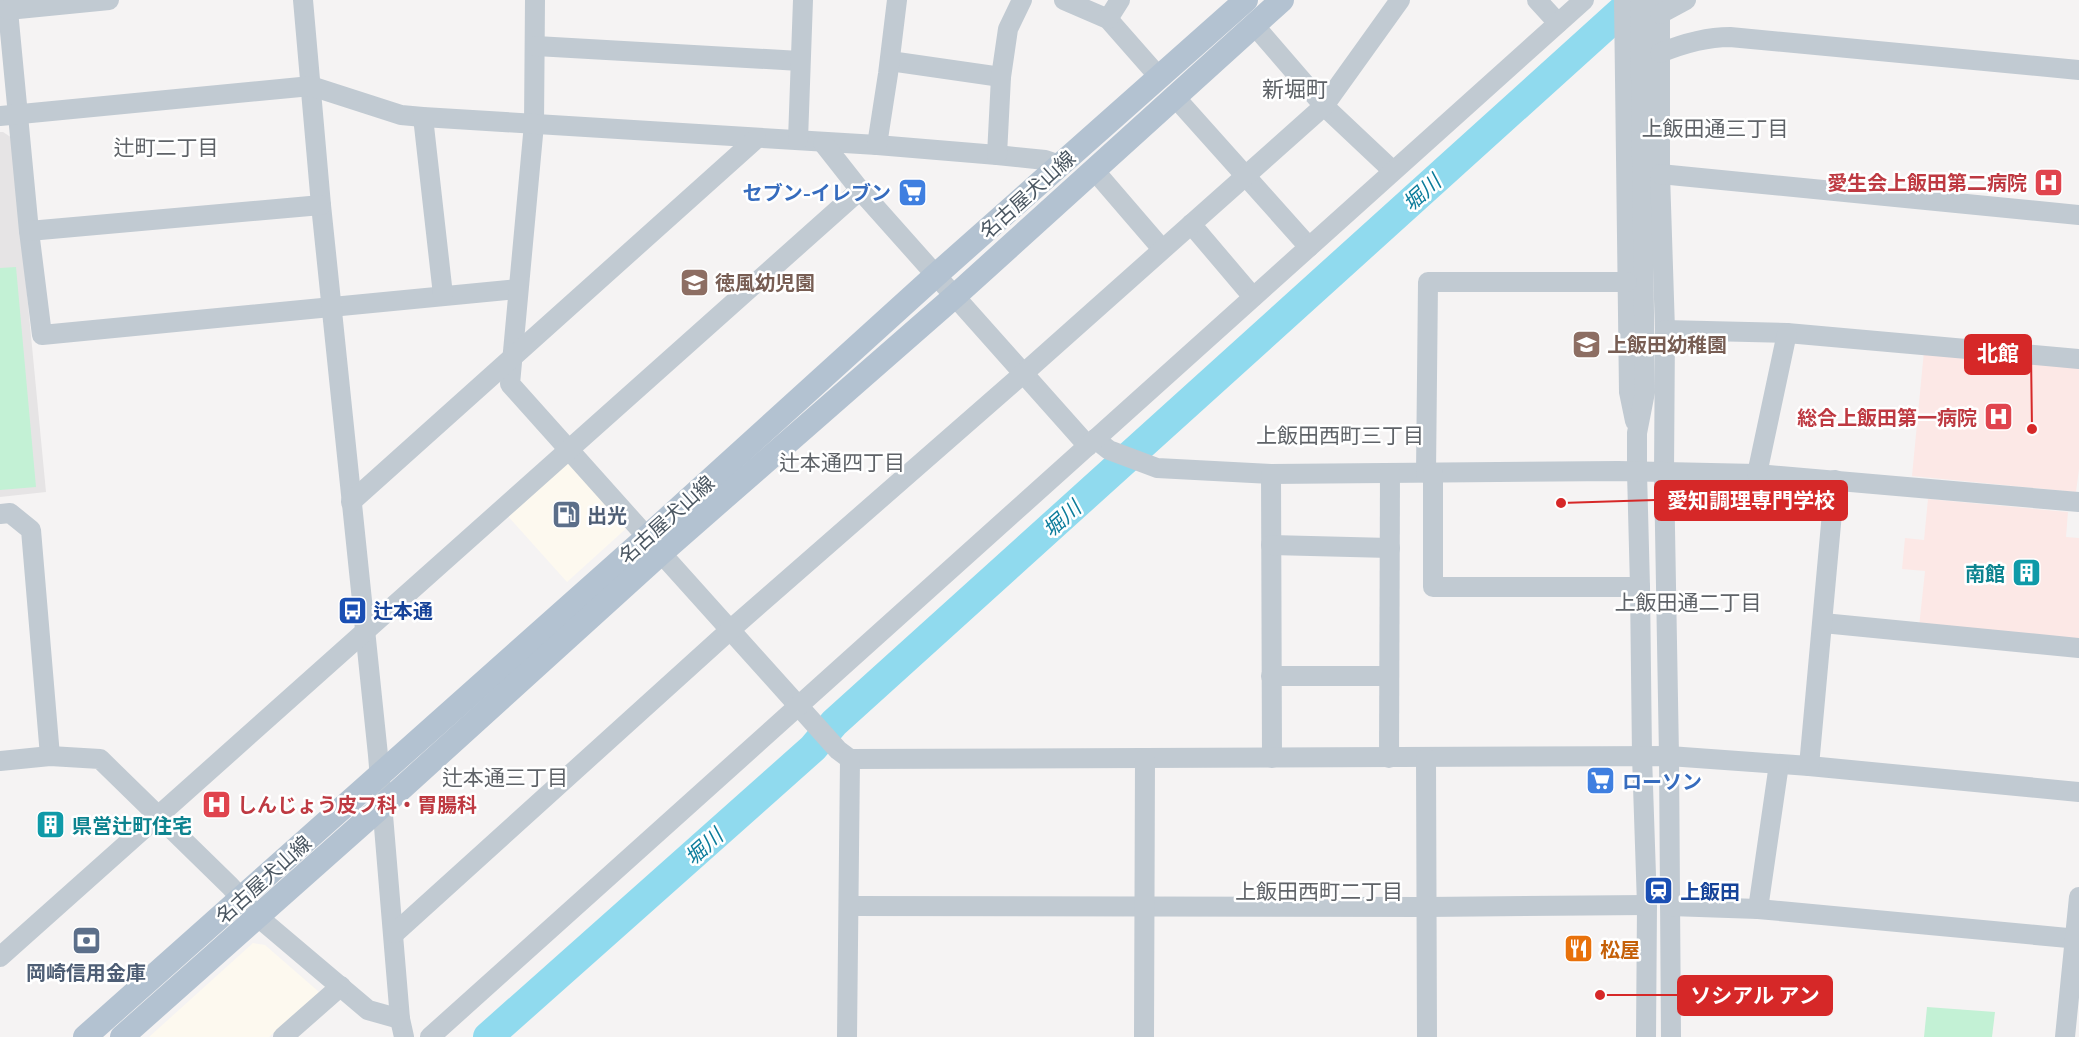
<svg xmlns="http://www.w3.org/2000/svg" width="2079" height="1037" viewBox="0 0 2079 1037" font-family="'Exo 2','Noto Sans JP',sans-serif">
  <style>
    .commercial { fill: #fdf9ef }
    .education { fill: #e6e4e5 }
    .medical { fill: #fce8e6 }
    .green { fill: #c3f1d5 }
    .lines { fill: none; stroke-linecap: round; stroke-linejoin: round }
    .river { stroke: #90daee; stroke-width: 30 }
    .minor { stroke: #c1cad2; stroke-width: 20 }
    .major { stroke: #b3c2d1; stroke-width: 24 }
    .labels { text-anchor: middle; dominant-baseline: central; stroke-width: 5; stroke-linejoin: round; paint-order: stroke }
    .health-label { font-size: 20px; font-weight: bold; fill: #be3a42; stroke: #fff; text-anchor: end }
    .shop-label { font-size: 20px; font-weight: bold; fill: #366cbe; stroke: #fff; text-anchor: end }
    .street-label { font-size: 20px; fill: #4a5661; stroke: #fff }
    .education-label { font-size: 20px; font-weight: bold; fill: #785e54; stroke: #fff; text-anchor: start }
    .service-label { font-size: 20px; font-weight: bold; fill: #4e5e75; stroke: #fff; text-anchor: start }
    .culture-label { font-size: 20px; font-weight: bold; fill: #0d838f; stroke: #fff; text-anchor: end }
    .transit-label { font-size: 20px; font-weight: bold; fill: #164399; stroke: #fff; text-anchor: start }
    .food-label { font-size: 20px; font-weight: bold; fill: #c56008; stroke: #fff; text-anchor: start }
    .neighbourhood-label { font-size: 21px; fill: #5f6368; stroke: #fff }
    .water-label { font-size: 21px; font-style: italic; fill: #0c7c9b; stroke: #fff }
    .quarter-label { font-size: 22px; fill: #5f6368; stroke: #fff }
    .leader { fill: none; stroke: #d62828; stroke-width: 2 }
    .callout-dot { fill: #d62828; stroke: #fff; stroke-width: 2 }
    .callout { fill: #d62828; stroke: #d62828; stroke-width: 2 }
    .callout-label { font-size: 21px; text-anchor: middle; font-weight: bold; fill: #fff }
  </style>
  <rect width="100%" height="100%" fill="#f5f3f3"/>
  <g class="commercial">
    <path d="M567 460 630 525 567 582 506 514Z"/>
    <path d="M253 943 265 945 319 992 269 1037H149Z"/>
  </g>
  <path class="education" d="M0 132H3L12 138 46 492 0 497Z"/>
  <g class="medical">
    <path d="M1924 351 2079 365V469L2076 492 1912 476Z"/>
    <path d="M1928 499 2068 512 2066 537 2079 538V642L1919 627 1925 571 1902 569 1905 538 1924 540Z"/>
  </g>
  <g class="green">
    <path d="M16 267 36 487 0 490V268Z"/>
    <path d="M1927 1007 1995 1012 1992 1037H1924Z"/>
  </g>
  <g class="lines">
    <path class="river" d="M488 1037 813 748 834 723 1634 0"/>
    <g class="minor">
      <path d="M7 0 29 231 42 335 518 289"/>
      <path d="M303 0 321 205 378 755 400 1019 404 1037"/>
      <path d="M535 0 534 124 510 384 647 537"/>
      <path d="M1064 0 1108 19 1159 77"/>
      <path d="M1537 0 1558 23"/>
      <path d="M1624 0 1629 392 1635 421"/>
      <path d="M1640 0 1645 392 1637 433V472L1640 587 1642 756 1647 905 1646 1037"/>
      <path d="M1660 0V174L1665 330 1664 472 1669 756 1671 1037"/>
      <path d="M8 10 109 0"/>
      <path d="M1660 14 1686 0"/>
      <path d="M1108 19 1120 0"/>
      <path d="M1254 25 1324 106 1393 171"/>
      <path d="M536 46 800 61"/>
      <path d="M1660 53C1682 44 1706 37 1730 37L2079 70"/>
      <path d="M890 61 1001 77"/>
      <path d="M1174 96 1309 247"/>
      <path d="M0 116 311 86 401 115 423 117 877 145 997 155 1045 160 1060 165"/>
      <path d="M423 117 443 295"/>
      <path d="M798 140 803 0"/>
      <path d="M823 143 860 190 1088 446"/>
      <path d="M877 145 888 74 897 0"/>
      <path d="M997 155 1001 77 1008 29 1022 0"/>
      <path d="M1094 170 1162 249"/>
      <path d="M1660 174 2079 215"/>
      <path d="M1191 224 1253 297"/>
      <path d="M29 231 321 205"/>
      <path d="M1665 330 1787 333 2079 359"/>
      <path d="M1095 439 1109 450 1157 468 1271 474 1618 471 1757 474 2079 502"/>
      <path d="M1426 473 1428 282H1627"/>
      <path d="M1433 473V587H1640"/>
      <path d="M1271 474 1272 758"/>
      <path d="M1757 474 1787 333"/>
      <path d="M351 502 756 139"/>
      <path d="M0 514 10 513 31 530 50 756"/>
      <path d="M1271 545 1390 548"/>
      <path d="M661 553 838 750 850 759 1669 756 1809 766 2079 792"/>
      <path d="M1823 623 2079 648"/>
      <path d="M1271 676H1389"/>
      <path d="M1389 758 1390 473"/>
      <path d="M1426 758 1427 1037"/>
      <path d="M0 761 50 756 100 759 230 886 258 917 368 1010 400 1019"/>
      <path d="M1809 766 1835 480"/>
      <path d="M849 906 1426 907 1647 905"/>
      <path d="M1670 906 1758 909 2079 939"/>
      <path d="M1758 909 1779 764"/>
      <path d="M395 933 730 630 1024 373 1324 106 1400 0"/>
      <path d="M0 957 860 190"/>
      <path d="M283 1037 341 986"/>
      <path d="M430 1037 1584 0"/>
      <path d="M847 1037 850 759"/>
      <path d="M1144 1037 1145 759"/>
      <path d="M2065 1037 2079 897"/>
    </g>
    <g class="major">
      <path d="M85 1037 647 537 936 275 1246 0"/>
      <path d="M122 1037 381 807 661 553 955 296 1282 0"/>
    </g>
  </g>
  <defs>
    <symbol id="hospital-square" viewBox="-11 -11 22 22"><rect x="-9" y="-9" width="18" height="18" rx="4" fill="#e0444e" stroke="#fff"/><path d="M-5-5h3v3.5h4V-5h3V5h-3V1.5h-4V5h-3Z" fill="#fff"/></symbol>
    <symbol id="supermarket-square" viewBox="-11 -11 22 22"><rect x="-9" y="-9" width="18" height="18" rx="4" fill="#3f7fe0" stroke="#fff"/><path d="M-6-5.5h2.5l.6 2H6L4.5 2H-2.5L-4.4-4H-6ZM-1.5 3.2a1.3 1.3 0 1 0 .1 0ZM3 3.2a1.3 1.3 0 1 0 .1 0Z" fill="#fff"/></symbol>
    <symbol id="school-square" viewBox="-11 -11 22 22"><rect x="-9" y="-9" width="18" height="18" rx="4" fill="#8d6e63" stroke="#fff"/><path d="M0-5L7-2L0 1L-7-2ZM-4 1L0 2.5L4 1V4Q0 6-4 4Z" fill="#fff"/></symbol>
    <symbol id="fuel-square" viewBox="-11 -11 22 22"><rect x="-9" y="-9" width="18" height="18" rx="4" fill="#5c6f8a" stroke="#fff"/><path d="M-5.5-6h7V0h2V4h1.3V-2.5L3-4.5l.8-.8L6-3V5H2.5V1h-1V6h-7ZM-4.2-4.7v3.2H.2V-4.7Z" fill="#fff"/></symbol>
    <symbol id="building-square" viewBox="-11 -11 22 22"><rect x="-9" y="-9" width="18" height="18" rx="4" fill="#0f9aa8" stroke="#fff"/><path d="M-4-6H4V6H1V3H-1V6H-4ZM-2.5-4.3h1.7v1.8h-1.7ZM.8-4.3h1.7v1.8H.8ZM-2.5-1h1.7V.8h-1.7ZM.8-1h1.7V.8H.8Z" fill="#fff"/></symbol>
    <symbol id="bus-square" viewBox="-11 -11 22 22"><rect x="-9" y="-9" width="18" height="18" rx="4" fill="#1a4fb4" stroke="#fff"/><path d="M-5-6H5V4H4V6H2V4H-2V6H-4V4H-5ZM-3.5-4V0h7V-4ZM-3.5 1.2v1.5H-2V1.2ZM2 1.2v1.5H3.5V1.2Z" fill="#fff"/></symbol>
    <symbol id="station-square" viewBox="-11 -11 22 22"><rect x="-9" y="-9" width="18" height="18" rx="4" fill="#1a4fb4" stroke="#fff"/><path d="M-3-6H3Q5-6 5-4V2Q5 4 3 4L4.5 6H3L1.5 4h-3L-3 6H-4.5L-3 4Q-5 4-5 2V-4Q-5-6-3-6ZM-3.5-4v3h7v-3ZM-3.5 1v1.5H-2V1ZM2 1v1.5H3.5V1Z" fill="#fff"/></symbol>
    <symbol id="bank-square" viewBox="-11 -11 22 22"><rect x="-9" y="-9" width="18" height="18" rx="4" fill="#5c6f8a" stroke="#fff"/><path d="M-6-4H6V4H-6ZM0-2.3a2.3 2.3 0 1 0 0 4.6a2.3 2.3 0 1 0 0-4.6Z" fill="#fff"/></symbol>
    <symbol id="restaurant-square" viewBox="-11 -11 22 22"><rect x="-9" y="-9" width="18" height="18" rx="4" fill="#e8710a" stroke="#fff"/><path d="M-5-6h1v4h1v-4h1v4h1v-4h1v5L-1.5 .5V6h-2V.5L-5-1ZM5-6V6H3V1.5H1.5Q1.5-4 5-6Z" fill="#fff"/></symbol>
  </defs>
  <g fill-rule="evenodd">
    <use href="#hospital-square" x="2032" y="166" width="33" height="33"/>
    <use href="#supermarket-square" x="896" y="176" width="33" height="33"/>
    <use href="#school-square" x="678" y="266" width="33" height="33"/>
    <use href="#school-square" x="1570" y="328" width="33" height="33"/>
    <use href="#hospital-square" x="1982" y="400" width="33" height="33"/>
    <use href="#fuel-square" x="550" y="498" width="33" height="33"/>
    <use href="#building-square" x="2010" y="556" width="33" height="33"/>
    <use href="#bus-square" x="336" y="594" width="33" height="33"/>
    <use href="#supermarket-square" x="1584" y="764" width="33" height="33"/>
    <use href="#hospital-square" x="200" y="788" width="33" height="33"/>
    <use href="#building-square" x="34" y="808" width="33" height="33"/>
    <use href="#station-square" x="1642" y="874" width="33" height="33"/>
    <use href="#bank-square" x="70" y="924" width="33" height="33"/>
    <use href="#restaurant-square" x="1562" y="932" width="33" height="33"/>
  </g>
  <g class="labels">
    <g class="health-label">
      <text x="2027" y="182">愛生会上飯田第二病院</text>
      <text x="1977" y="417">総合上飯田第一病院</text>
      <text x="237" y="804" text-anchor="start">しんじょう皮フ科・胃腸科</text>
    </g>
    <g class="shop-label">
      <text x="891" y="192">セブン-イレブン</text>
      <text x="1622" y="781" text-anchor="start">ローソン</text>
    </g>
    <g class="street-label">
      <text transform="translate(1027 194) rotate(-42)">名古屋犬山線</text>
      <text transform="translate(666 519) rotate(-42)">名古屋犬山線</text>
      <text transform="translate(263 879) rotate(-42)">名古屋犬山線</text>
    </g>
    <g class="education-label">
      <text x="715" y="282">徳風幼児園</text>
      <text x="1607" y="344">上飯田幼稚園</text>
    </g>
    <g class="service-label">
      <text x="587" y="515">出光</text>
      <text x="86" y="972" text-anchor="middle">岡崎信用金庫</text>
    </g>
    <g class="culture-label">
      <text x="2005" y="573">南館</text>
      <text x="72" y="825" text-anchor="start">県営辻町住宅</text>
    </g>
    <g class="transit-label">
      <text x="373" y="610">辻本通</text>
      <text x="1680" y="891">上飯田</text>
    </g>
    <g class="food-label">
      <text x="1600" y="949">松屋</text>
    </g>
    <g class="neighbourhood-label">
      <text x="1715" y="127">上飯田通三丁目</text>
      <text x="166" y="146">辻町二丁目</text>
      <text x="1340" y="434">上飯田西町三丁目</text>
      <text x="842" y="461">辻本通四丁目</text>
      <text x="1688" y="601">上飯田通二丁目</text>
      <text x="505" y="776">辻本通三丁目</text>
      <text x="1319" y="890">上飯田西町二丁目</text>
    </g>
    <g class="water-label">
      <text transform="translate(1421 192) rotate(-42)">堀川</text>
      <text transform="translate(1061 518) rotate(-42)">堀川</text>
      <text transform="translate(703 846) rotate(-42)">堀川</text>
    </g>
    <g class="quarter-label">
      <text x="1295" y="88">新堀町</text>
    </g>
  </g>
  <path class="leader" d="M2032 429L2031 354M1561 503L1655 500M1600 995L1678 995"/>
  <g class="callout-dot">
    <circle cx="2032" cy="429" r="6"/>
    <circle cx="1561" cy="503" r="6"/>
    <circle cx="1600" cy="995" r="6"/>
  </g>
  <g class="callout">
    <rect x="1965" y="335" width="66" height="39" rx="6"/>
    <rect x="1655" y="481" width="192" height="39" rx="6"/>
    <rect x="1678" y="976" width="154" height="39" rx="6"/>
  </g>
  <g class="callout-label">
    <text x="1998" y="361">北館</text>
    <text x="1751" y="508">愛知調理専門学校</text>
    <text x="1755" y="1003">ソシアル アン</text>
  </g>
</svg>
